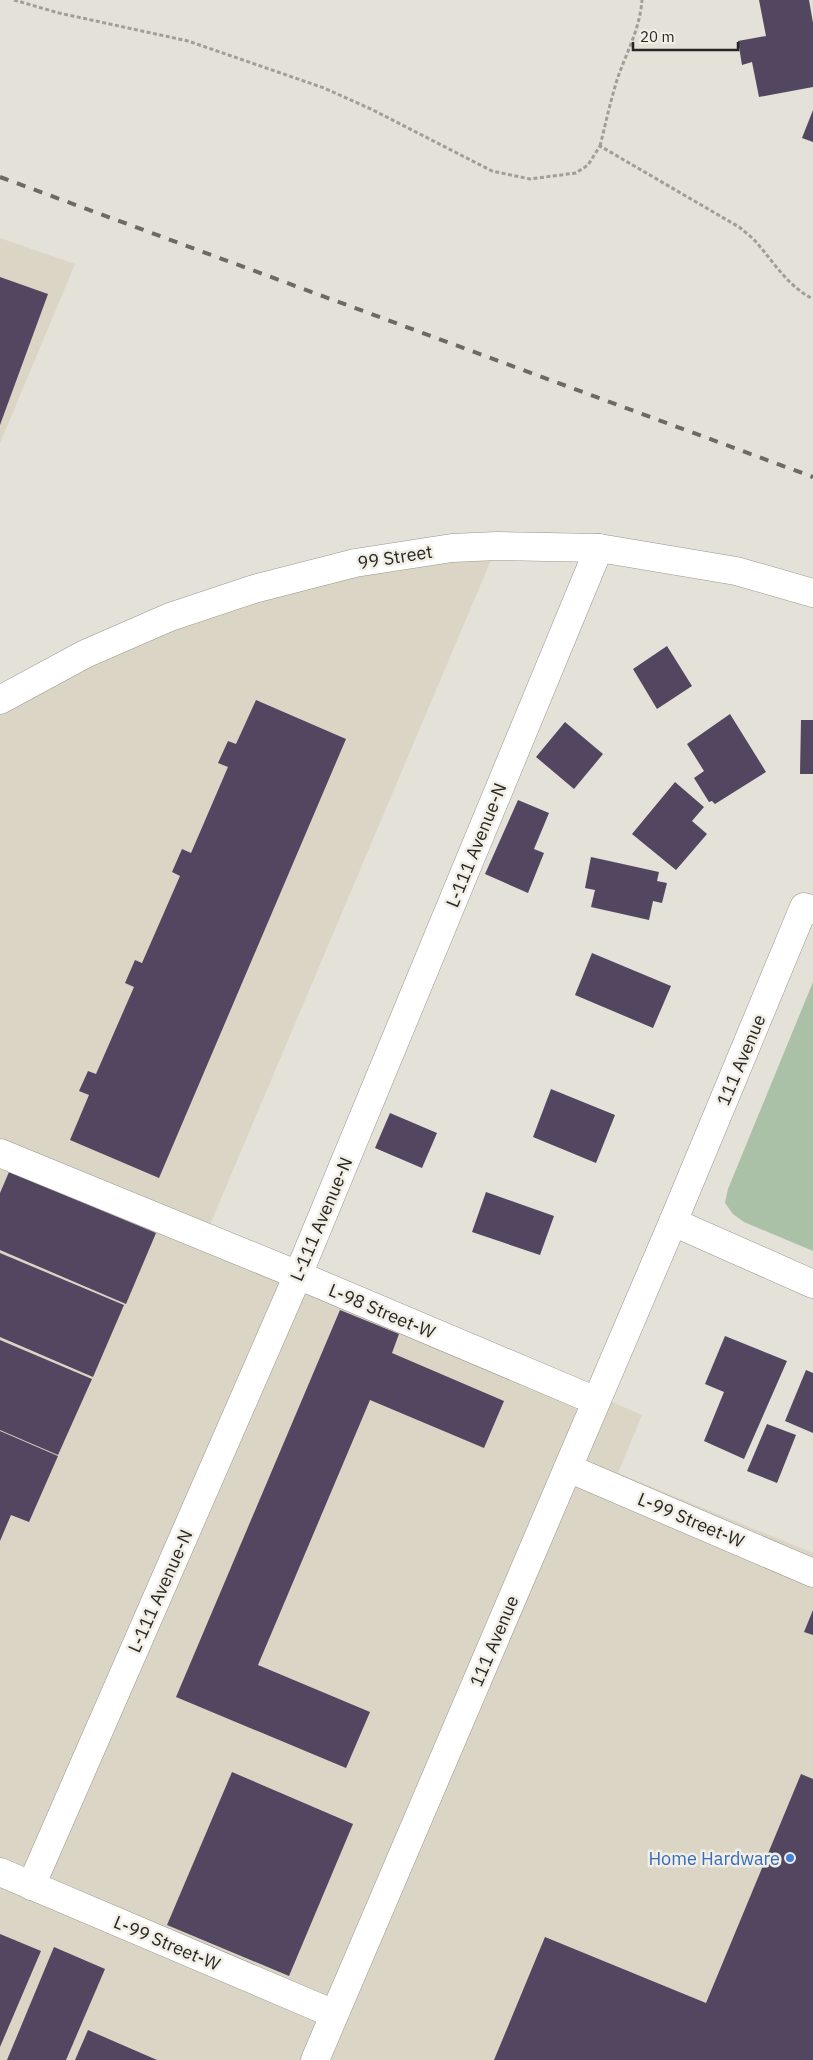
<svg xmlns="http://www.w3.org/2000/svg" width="813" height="2060" viewBox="0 0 813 2060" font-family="'IBM Plex Sans',sans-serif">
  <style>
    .built { fill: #dbd5c5 }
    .green { fill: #aac0a7 }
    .building { fill: #524661 }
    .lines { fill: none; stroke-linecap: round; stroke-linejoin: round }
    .minor-casing { stroke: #99968d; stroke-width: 29 }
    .major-casing { stroke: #99968d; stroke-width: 29 }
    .path { stroke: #a09e97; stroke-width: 3; stroke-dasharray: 4 2.5; stroke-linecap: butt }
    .minor { stroke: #fff; stroke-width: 28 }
    .major { stroke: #fff; stroke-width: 28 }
    .rail { stroke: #6c6a65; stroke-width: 4; stroke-dasharray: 9 9; stroke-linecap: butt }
    .shop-dot { fill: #3f7fe0; stroke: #f1eee5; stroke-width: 2 }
    .labels { text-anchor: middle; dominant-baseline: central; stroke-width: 5; stroke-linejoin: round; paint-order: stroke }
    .street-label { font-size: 18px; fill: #272623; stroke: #f1eee5 }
    .shop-label { font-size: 18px; fill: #366cbe; stroke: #f1eee5; text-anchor: end }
  </style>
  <rect width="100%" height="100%" fill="#e4e1d8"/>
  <g class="built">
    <path d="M0 238 75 264 0 443Z"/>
    <path d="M497 546 209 1227 642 1415 618 1473 813 1553V2060H0V700L170 617Z"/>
  </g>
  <path class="green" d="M813 982V1251L744 1222 733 1214 725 1203 728 1189Z"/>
  <g class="building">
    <path d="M759 0H809L813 23V87L759 97 752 62 742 65 738 41 766 36Z"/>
    <path d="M813 110V142L802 138Z"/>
    <path d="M0 277 48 294 0 425Z"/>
    <path d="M667 646 692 686 657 709 633 669Z"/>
    <path d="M256 700 346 739 159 1178 70 1140 89 1095 79 1091 88 1071 96 1074 134 987 125 983 135 960 142 963 180 876 172 872 182 849 191 853 228 767 218 763 228 741 236 744Z"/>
    <path d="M730 714 766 772 715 804 712 801 709 802 694 778 704 771 687 744Z"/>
    <path d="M801 720H813V774H800Z"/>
    <path d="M565 722 603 754 574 789 536 757Z"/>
    <path d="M675 782 704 807 692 821 707 834 676 870 632 834Z"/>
    <path d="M518 800 549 813 534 849 544 853 528 893 485 874Z"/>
    <path d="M591 857 659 872 657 881 667 883 662 903 653 901 649 920 591 907 595 890 585 888Z"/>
    <path d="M592 953 671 986 653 1028 575 995Z"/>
    <path d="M551 1089 615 1115 596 1163 533 1137Z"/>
    <path d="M390 1113 437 1133 422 1168 375 1148Z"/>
    <path d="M9 1172 156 1233 126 1304 0 1250V1193Z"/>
    <path d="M486 1192 554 1216 540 1255 472 1232Z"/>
    <path d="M0 1253 124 1305 93 1377 0 1337Z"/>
    <path d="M340 1310 399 1334 392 1353 504 1401 484 1448 370 1400 258 1665 370 1712 346 1768 176 1697Z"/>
    <path d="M725 1336 787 1361 744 1459 704 1441 724 1392 705 1384Z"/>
    <path d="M0 1340 92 1379 58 1455 0 1430Z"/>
    <path d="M806 1370 813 1373V1433L785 1421Z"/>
    <path d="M767 1424 796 1435 777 1483 747 1471Z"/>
    <path d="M0 1431 58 1456 29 1522 11 1515 0 1541Z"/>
    <path d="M813 1610V1635L804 1632Z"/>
    <path d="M232 1772 353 1824 289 1976 167 1925Z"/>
    <path d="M801 1774 813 1779V2060H494L545 1937 706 2003Z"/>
    <path d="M0 1934 41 1951 0 2047Z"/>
    <path d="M54 1947 105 1969 66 2060H7Z"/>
    <path d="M88 2030 157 2060H75Z"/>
  </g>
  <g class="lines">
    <defs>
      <g id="minor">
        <path d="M0 1153 298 1275 596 1401"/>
        <path d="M673 1222 813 1284"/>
        <path d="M568 1468 813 1573"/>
        <path d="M0 1872 334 2014"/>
        <path d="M31 1886 298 1275 599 548"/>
        <path d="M315 2060 673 1222 804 907 813 910"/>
      </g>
      <path id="major" d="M0 700 85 654 170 617 254 589 355 563 452 548 497 546 599 548 736 571 813 593"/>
    </defs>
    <use href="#minor" class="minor-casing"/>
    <use href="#major" class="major-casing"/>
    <g class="path">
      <path d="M14 0 59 13 188 41 324 88 373 110 492 171 530 179 576 173 588 165 600 146 739 227C745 232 752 237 757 243 775 264 788 286 813 299"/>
      <path d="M600 146C606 122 611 98 619 74 628 50 640 27 642 0"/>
    </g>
    <use href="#minor" class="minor"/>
    <use href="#major" class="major"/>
    <path class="rail" d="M0 177 813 477"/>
  </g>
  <circle class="shop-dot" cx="790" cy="1858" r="5"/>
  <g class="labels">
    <g class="street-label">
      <text transform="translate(395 557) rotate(-9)">99 Street</text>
      <text transform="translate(476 845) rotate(-68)">L-111 Avenue-N</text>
      <text transform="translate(741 1060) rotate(-67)">111 Avenue</text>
      <text transform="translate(321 1219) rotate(-67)">L-111 Avenue-N</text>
      <text transform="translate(382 1311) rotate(23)">L-98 Street-W</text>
      <text transform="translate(691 1520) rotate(23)">L-99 Street-W</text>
      <text transform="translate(160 1591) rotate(-66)">L-111 Avenue-N</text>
      <text transform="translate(494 1641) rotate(-67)">111 Avenue</text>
      <text transform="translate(167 1943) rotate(23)">L-99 Street-W</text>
    </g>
    <g class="shop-label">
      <text x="780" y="1858">Home Hardware</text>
    </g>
  </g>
  <path d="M633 42v8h105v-8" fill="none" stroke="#272623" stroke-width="2.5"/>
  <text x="640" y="42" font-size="15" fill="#272623" stroke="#f1eee5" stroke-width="4" paint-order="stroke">20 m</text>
</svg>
